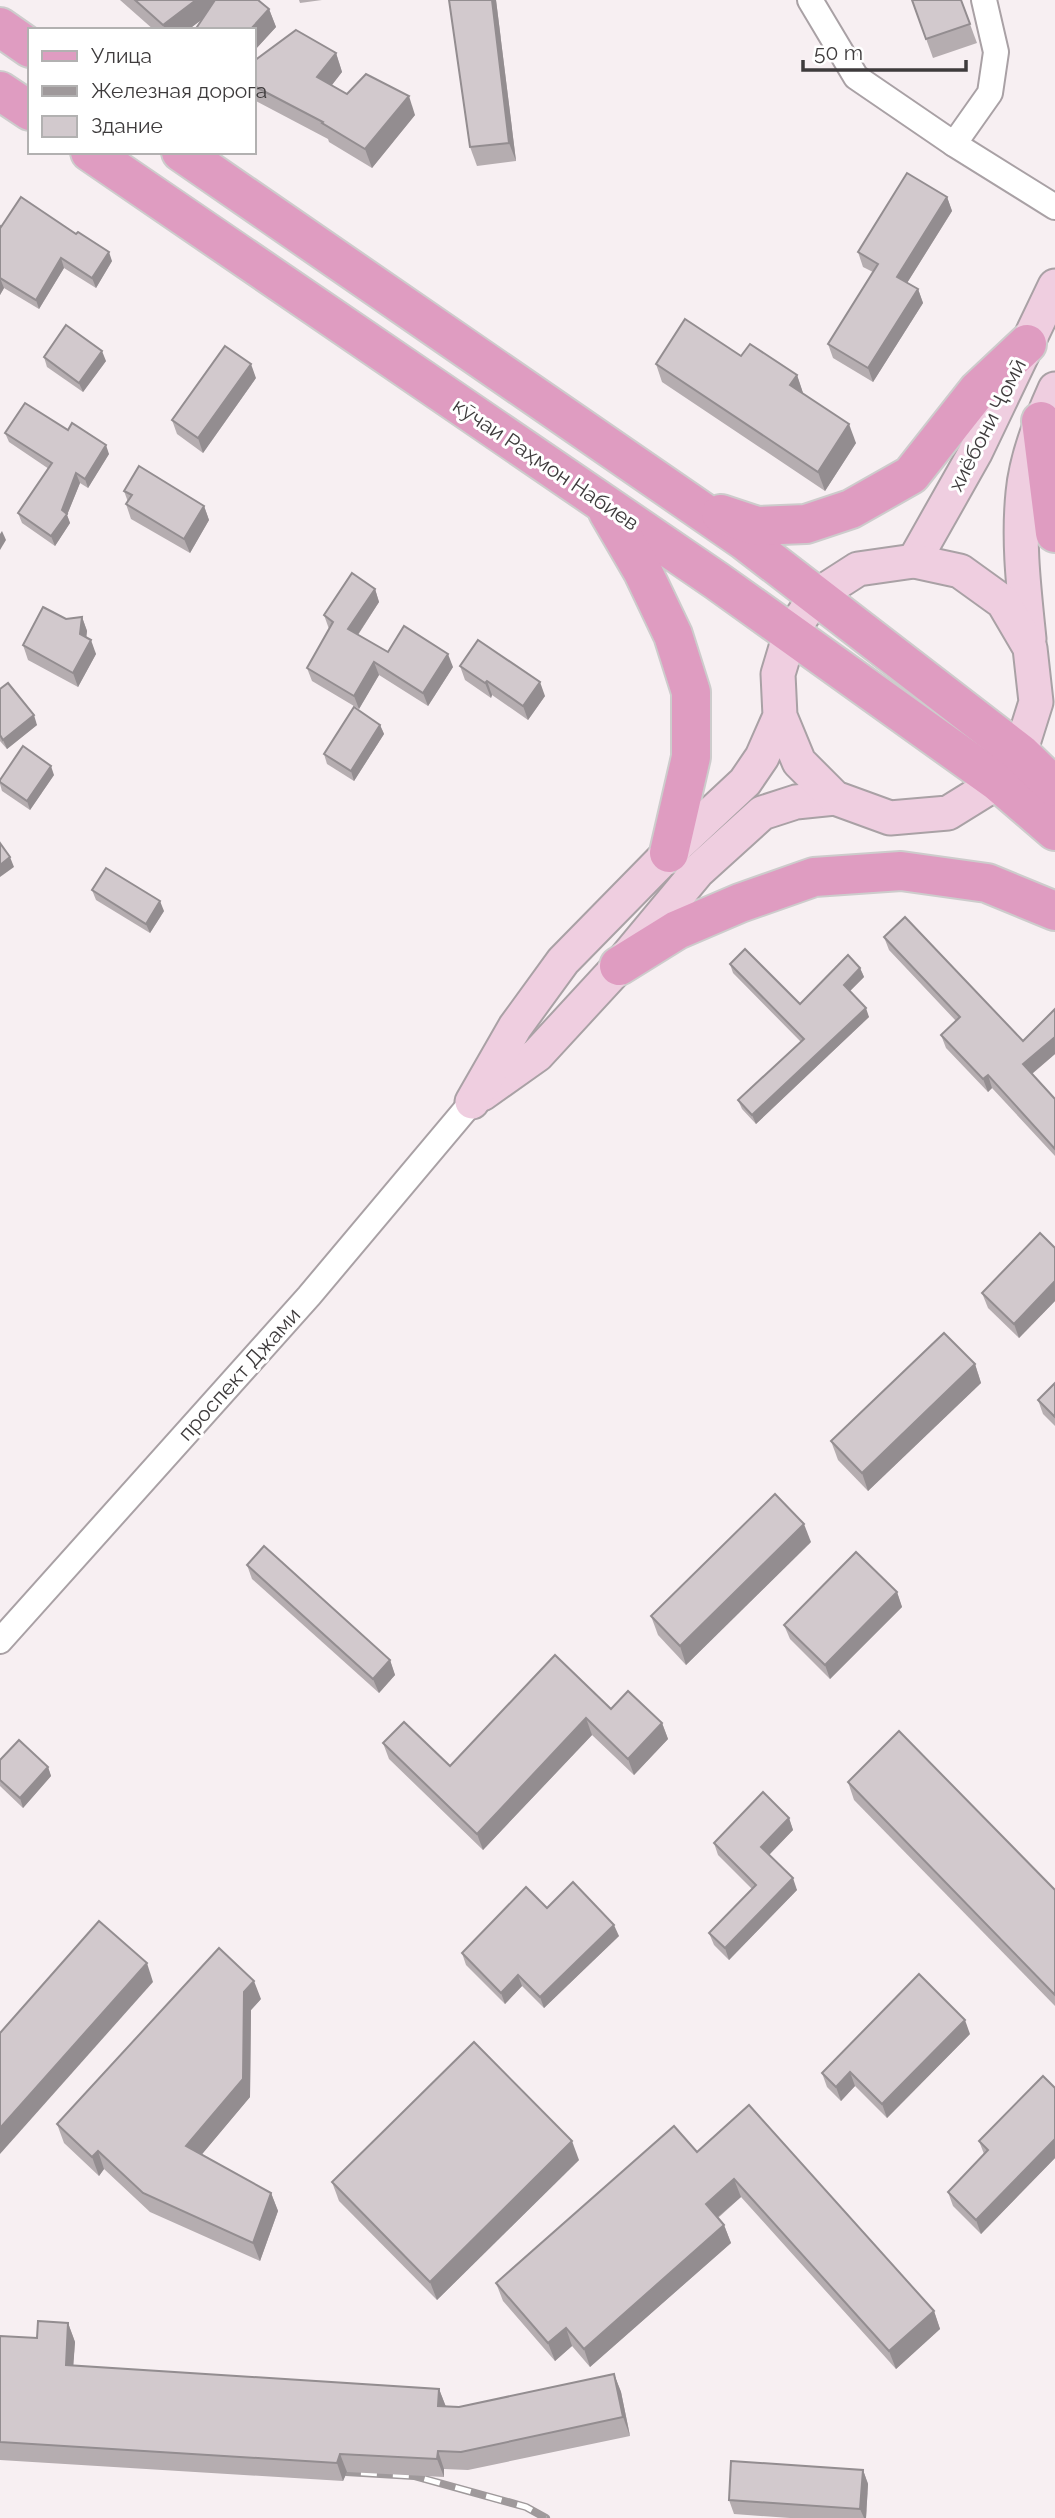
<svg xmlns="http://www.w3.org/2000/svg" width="1055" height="2518" viewBox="0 0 1055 2518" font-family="Raleway,sans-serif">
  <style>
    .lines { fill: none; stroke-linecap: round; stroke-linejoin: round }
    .street-casing { stroke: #a9a1a5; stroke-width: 28 }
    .secondary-casing { stroke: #a9a1a5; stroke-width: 37 }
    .primary-casing { stroke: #cdcccc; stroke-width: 42 }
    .street { stroke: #fff; stroke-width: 24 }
    .secondary { stroke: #efcee0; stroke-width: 33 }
    .primary { stroke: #df9cc1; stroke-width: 38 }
    .rail-casing { stroke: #9f999b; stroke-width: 8 }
    .rail { stroke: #fff; stroke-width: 5; stroke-dasharray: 16; stroke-linecap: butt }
    .wall { fill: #b5adb0 }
    .shaded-wall { fill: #938d90 }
    .building { fill: #d2c9cd; stroke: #938d90; stroke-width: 2 }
    .labels { text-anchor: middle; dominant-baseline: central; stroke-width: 6; stroke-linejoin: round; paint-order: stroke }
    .street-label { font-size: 21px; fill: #3e3b3c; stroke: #fff }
  </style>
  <rect width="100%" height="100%" fill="#f7eff2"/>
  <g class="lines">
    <defs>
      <g id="street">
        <path d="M810 0 856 77 954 144 990 93 996 52 984 0"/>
        <path d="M954 144 1055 207"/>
        <path d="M0 1641 309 1296 472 1102"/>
      </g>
      <g id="secondary">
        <path d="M914 561 975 453 1055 286"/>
        <path d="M1029 639C1024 590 1018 542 1023 493 1026 459 1041 420 1055 389"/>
        <path d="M482 1094 537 1055 619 966 698 871 762 813 796 802 835 798"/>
        <path d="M472 1102 515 1027 563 961 669 853 745 782 762 757 780 716 778 674 790 634 816 596 858 569 914 561 960 571 1003 602 1030 648 1036 702 1020 753 998 782 948 813 890 818 835 798 799 762 780 716"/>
      </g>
      <g id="primary">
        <path d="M0 27 30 48"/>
        <path d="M0 91 30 111"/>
        <path d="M90 152 717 581 998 782 1055 831"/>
        <path d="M181 152 745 541 1020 753 1055 787"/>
        <path d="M1041 421 1055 533"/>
        <path d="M608 512 643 572 673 635 691 692V757L669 853"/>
        <path d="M721 514 757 526 806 524 851 509 911 475 978 390 1027 344"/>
        <path d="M619 966 677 930 740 903 814 877 901 871 987 883 1055 911"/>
      </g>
    </defs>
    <use href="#street" class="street-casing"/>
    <use href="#secondary" class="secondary-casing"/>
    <use href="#primary" class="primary-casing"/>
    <use href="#street" class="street"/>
    <use href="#secondary" class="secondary"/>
    <use href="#primary" class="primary"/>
    <defs>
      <path id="rail" d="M329 2471 414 2476 526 2507 546 2518"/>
    </defs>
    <use href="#rail" class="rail-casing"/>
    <use href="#rail" class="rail"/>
  </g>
  <g class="wall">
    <path d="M120 0H258L269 9 276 27 254 51V30L202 19 188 30H154Z"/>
    <path d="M299 0H322L300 3Z"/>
    <path d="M449 0H496L516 161 477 166 470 147Z"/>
    <path d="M912 0H961L977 43 933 58Z"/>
    <path d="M336 53 342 72 332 85 347 94 415 115 372 168 329 142 328 139 254 100V61Z"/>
    <path d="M947 197 952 211 907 283 918 289 923 303 873 382 833 358 828 344 873 272 863 267 858 252Z"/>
    <path d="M0 226 112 261 96 288 64 268 39 309 4 288 0 295Z"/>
    <path d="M741 356 797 375 803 393 856 443 825 491 662 382 656 364Z"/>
    <path d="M44 357 106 361 83 392 47 367Z"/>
    <path d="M256 378 203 453 177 434 172 420Z"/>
    <path d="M68 430 109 454 88 488 80 483 67 515 70 523 55 546 22 523 18 513 49 469 9 442 5 433Z"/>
    <path d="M124 491 204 506 209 520 190 553 131 519 126 504 128 502Z"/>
    <path d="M375 589 379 602 358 635 388 652 453 667 428 706 379 675 359 709 312 681 307 668 329 629 324 615Z"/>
    <path d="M82 617 87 631 86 638 96 654 78 687 28 660 23 645 66 619Z"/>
    <path d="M460 666 545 696 528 720 492 695 491 698 465 680Z"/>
    <path d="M0 689 37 725 7 749 0 741Z"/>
    <path d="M380 725 384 734 354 781 327 764 324 754Z"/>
    <path d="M54 775 30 810 2 791 0 784V780Z"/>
    <path d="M92 890 164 911 150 933 96 900Z"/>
    <path d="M884 937 1023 1041 1055 1009V1054L1032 1074 1055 1099V1156L992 1088 988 1092 946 1048 941 1035 956 1021 889 950Z"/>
    <path d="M730 964 800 1004 860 968 864 977 850 991 869 1017 756 1124 742 1109 738 1100 801 1042 733 973Z"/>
    <path d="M1055 1248V1301L1019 1338 988 1308 982 1293Z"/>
    <path d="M975 1364 981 1383 868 1491 838 1460 831 1441Z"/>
    <path d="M1055 1383V1426L1043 1414 1038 1400Z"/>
    <path d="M811 1542 686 1665 658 1635 651 1616Z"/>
    <path d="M247 1565 390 1660 395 1675 379 1693 252 1579Z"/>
    <path d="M897 1592 902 1607 830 1679 790 1639 784 1625Z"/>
    <path d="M611 1709 662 1723 668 1739 634 1775 592 1735 483 1850 389 1759 383 1743 450 1766Z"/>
    <path d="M0 1760 48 1767 51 1776 23 1808 0 1786Z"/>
    <path d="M848 1782 1055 1890V2006L854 1800Z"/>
    <path d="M789 1818 793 1830 769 1855 797 1890 729 1960 714 1945 709 1933 752 1889 718 1855 714 1843Z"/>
    <path d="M547 1908 619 1936 544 2008 522 1986 505 2004 466 1965 462 1953Z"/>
    <path d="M261 1999 251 2010 250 2097 201 2155 271 2193 278 2211 260 2261 150 2212 104 2169 99 2176 64 2143 57 2124Z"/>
    <path d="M970 2034 887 2118 855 2086 841 2101 827 2087 822 2073Z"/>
    <path d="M1055 2088V2158L981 2234 953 2206 948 2192 984 2154 979 2141Z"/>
    <path d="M697 2152 934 2311 940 2329 896 2369 741 2197 718 2218 724 2225 731 2243 590 2367 572 2346 555 2361 503 2301 496 2283Z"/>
    <path d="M579 2160 437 2300 339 2201 332 2182Z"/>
    <path d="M68 2323 75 2342 73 2366 439 2389 446 2407H459L614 2374 621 2392 630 2436 468 2470 444 2469V2477L347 2472 343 2481 0 2460V2336L37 2338Z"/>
    <path d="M863 2470 868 2484 866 2518H790L734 2514 729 2500Z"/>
  </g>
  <g class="shaded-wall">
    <path d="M196 0H228L188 30H165L163 25Z"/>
    <path d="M492 0H496L516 161 509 143Z"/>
    <path d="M269 9 276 27 254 51V30H250Z"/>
    <path d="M336 53 342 72 324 95 317 77Z"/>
    <path d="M409 96 415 115 372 168 365 149Z"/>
    <path d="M947 197 952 211 902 291 897 277Z"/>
    <path d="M109 252 112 261 96 288 92 278Z"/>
    <path d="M61 258 64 268 39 309 36 300Z"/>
    <path d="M0 278 4 288 0 295Z"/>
    <path d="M918 289 923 303 873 382 868 368Z"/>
    <path d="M102 351 106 361 83 392 79 383Z"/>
    <path d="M251 364 256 378 203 453 198 438Z"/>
    <path d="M797 375 803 393 790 385Z"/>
    <path d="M849 424 856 443 825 491 818 472Z"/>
    <path d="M106 445 109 454 88 488 85 479Z"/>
    <path d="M76 473 80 483 67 515 70 523 55 546 51 536Z"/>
    <path d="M204 506 209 520 190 553 184 539Z"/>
    <path d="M2 531 6 540 0 550V534Z"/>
    <path d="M375 589 379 602 353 642 348 629Z"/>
    <path d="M82 617 87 631 85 648 80 634Z"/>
    <path d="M91 640 96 654 78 687 73 673Z"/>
    <path d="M448 654 453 667 428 706 423 693Z"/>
    <path d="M374 662 379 675 359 709 354 696Z"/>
    <path d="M487 681 492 695 491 698 485 683Z"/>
    <path d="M540 682 545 696 528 720 523 706Z"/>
    <path d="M34 715 37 725 7 749 3 740Z"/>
    <path d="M380 725 384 734 354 781 351 771Z"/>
    <path d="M51 766 54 775 30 810 27 801Z"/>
    <path d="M10 857 14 867 0 877V865Z"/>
    <path d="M160 901 164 911 150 933 146 924Z"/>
    <path d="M860 968 864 977 847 994 844 985Z"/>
    <path d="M866 1008 869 1017 756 1124 752 1115Z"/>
    <path d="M1055 1037V1054L1028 1077 1023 1064Z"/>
    <path d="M988 1075 992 1088 988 1092 983 1079Z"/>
    <path d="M1055 1281V1301L1019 1338 1014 1324Z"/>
    <path d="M975 1364 981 1383 868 1491 862 1473Z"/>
    <path d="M804 1524 811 1542 686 1665 680 1646Z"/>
    <path d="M897 1592 902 1607 830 1679 825 1665Z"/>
    <path d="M390 1660 395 1675 379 1693 373 1679Z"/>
    <path d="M586 1718 592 1735 483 1850 477 1834Z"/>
    <path d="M662 1723 668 1739 634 1775 628 1759Z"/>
    <path d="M48 1767 51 1776 23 1808 20 1798Z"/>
    <path d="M789 1818 793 1830 765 1859 761 1847Z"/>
    <path d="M793 1878 797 1890 729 1960 725 1948Z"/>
    <path d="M614 1925 619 1936 544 2008 540 1997Z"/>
    <path d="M147 1963 153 1982 0 2154V2128Z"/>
    <path d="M518 1975 522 1986 505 2004 501 1993Z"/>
    <path d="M254 1981 261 1999 251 2010 250 2097 193 2165 186 2146 244 1992Z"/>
    <path d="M965 2020 970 2034 887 2118 882 2104Z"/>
    <path d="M850 2072 855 2086 841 2101 836 2087Z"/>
    <path d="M1055 2139V2158L981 2234 976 2220Z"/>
    <path d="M572 2141 579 2160 437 2300 430 2282Z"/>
    <path d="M98 2151 104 2169 99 2176 92 2157Z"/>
    <path d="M734 2179 741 2197 712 2222 706 2204Z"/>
    <path d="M271 2193 278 2211 260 2261 253 2243Z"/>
    <path d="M724 2225 731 2243 590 2367 584 2349Z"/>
    <path d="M934 2311 940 2329 896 2369 889 2351Z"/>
    <path d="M68 2323 75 2342 72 2384 66 2365Z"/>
    <path d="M566 2328 572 2346 555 2361 548 2343Z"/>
    <path d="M614 2374 621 2392 630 2436 623 2417Z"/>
    <path d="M439 2389 446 2407 438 2406Z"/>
    <path d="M438 2451 444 2469V2477L437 2459Z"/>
    <path d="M340 2454 347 2472 343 2481 337 2463Z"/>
    <path d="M863 2470 868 2484 866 2518H864L860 2509Z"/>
  </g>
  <g class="building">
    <path d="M135 0H196L163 25Z"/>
    <path d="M215 0H258L269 9 250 30H195Z"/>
    <path d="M449 0H492L509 143 470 147Z"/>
    <path d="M912 0H961L970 24 926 39Z"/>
    <path d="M296 30 336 53 317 77 347 94 366 74 409 96 365 149 322 123 323 122 254 86V61Z"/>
    <path d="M907 173 947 197 897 277 918 289 868 368 828 344 878 264 858 252Z"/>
    <path d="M21 197 76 234 78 232 109 252 92 278 61 258 36 300 0 278V279V226L1 227Z"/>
    <path d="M685 319 741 356 750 344 797 375 790 385 849 424 818 472 656 364Z"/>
    <path d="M66 325 102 351 79 383 44 357Z"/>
    <path d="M225 346 251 364 198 438 172 420Z"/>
    <path d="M25 403 68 430 72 423 106 445 85 479 76 473 62 510 67 514 51 536 18 513 52 463 5 433Z"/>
    <path d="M139 466 204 506 184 539 126 504 132 495 124 491Z"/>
    <path d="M352 573 375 589 348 629 388 652 404 626 448 654 423 693 374 662 354 696 307 668 333 622 324 615Z"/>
    <path d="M43 607 66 619 82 617 80 634 91 640 73 673 23 645Z"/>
    <path d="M478 640 540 682 523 706 487 681 485 683 460 666Z"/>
    <path d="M8 683 34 715 3 740 0 735V689Z"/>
    <path d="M354 707 380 725 351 771 324 754Z"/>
    <path d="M23 746 51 766 27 801 0 782V780Z"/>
    <path d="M0 843 10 857 0 865Z"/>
    <path d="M106 868 160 901 146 924 92 890Z"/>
    <path d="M905 917 1023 1041 1055 1009V1037L1023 1064 1055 1099V1149L988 1075 983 1079 941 1035 960 1017 884 937Z"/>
    <path d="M745 949 800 1004 848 955 860 968 844 985 866 1008 752 1115 738 1100 804 1039 730 964Z"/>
    <path d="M1040 1233 1055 1248V1281L1014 1324 982 1293Z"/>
    <path d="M944 1333 975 1364 862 1473 831 1441Z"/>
    <path d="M1055 1383V1417L1038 1400Z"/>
    <path d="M775 1494 804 1524 680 1646 651 1616Z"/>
    <path d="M264 1546 390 1660 373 1679 247 1565Z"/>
    <path d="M856 1552 897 1592 825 1665 784 1625Z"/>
    <path d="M555 1655 611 1709 628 1691 662 1723 628 1759 586 1718 477 1834 383 1743 404 1722 450 1766Z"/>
    <path d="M899 1731 1055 1890V1995L848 1782Z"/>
    <path d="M19 1740 48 1767 20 1798 0 1780V1760Z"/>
    <path d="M763 1792 789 1818 761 1847 793 1878 725 1948 709 1933 756 1885 714 1843Z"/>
    <path d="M573 1882 614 1925 540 1997 518 1975 501 1993 462 1953 526 1887 547 1908Z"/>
    <path d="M99 1921 147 1963 0 2128V2033Z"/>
    <path d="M219 1948 254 1981 244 1992 243 2079 186 2146 271 2193 253 2243 143 2193 98 2151 92 2157 57 2124Z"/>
    <path d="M919 1974 965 2020 882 2104 850 2072 836 2087 822 2073Z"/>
    <path d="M474 2042 572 2141 430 2282 332 2182Z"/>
    <path d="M1043 2076 1055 2088V2139L976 2220 948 2192 988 2150 979 2141Z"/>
    <path d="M749 2105 934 2311 889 2351 734 2179 706 2204 724 2225 584 2349 566 2328 548 2343 496 2283 674 2126 697 2152Z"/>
    <path d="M38 2321 68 2323 66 2365 439 2389 438 2406 459 2407 614 2374 623 2417 461 2452 438 2451 437 2459 340 2454 337 2463 0 2442V2336L37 2338Z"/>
    <path d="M731 2461 863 2470 860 2509 729 2500Z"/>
  </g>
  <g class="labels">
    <g class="street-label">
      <text transform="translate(987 425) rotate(-63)">хиёбони Ҷомӣ</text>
      <text transform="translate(546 464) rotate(34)">кӯчаи Раҳмон Набиев</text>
      <text transform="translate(239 1374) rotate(-48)">проспект Джами</text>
    </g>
  </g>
  <rect x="28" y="28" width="228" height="126" fill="#ffffff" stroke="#b2b1b1" stroke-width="2"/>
  <rect x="42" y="51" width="35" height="10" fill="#df9cc1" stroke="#b2b1b1" stroke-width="2"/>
  <text x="91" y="63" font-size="21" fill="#3e3b3c">Улица</text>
  <rect x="42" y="86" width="35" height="10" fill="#9f999b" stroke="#b2b1b1" stroke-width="2"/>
  <text x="91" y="98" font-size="21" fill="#3e3b3c">Железная дорога</text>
  <rect x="42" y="116" width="35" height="21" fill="#d2c9cd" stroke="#b2b1b1" stroke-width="2"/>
  <text x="91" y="133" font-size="21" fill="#3e3b3c">Здание</text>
  <path d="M803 60v10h163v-10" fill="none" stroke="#3e3b3c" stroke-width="3.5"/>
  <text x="814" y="60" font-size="21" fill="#3e3b3c" stroke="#ffffff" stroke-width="5" paint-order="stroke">50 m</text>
</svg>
